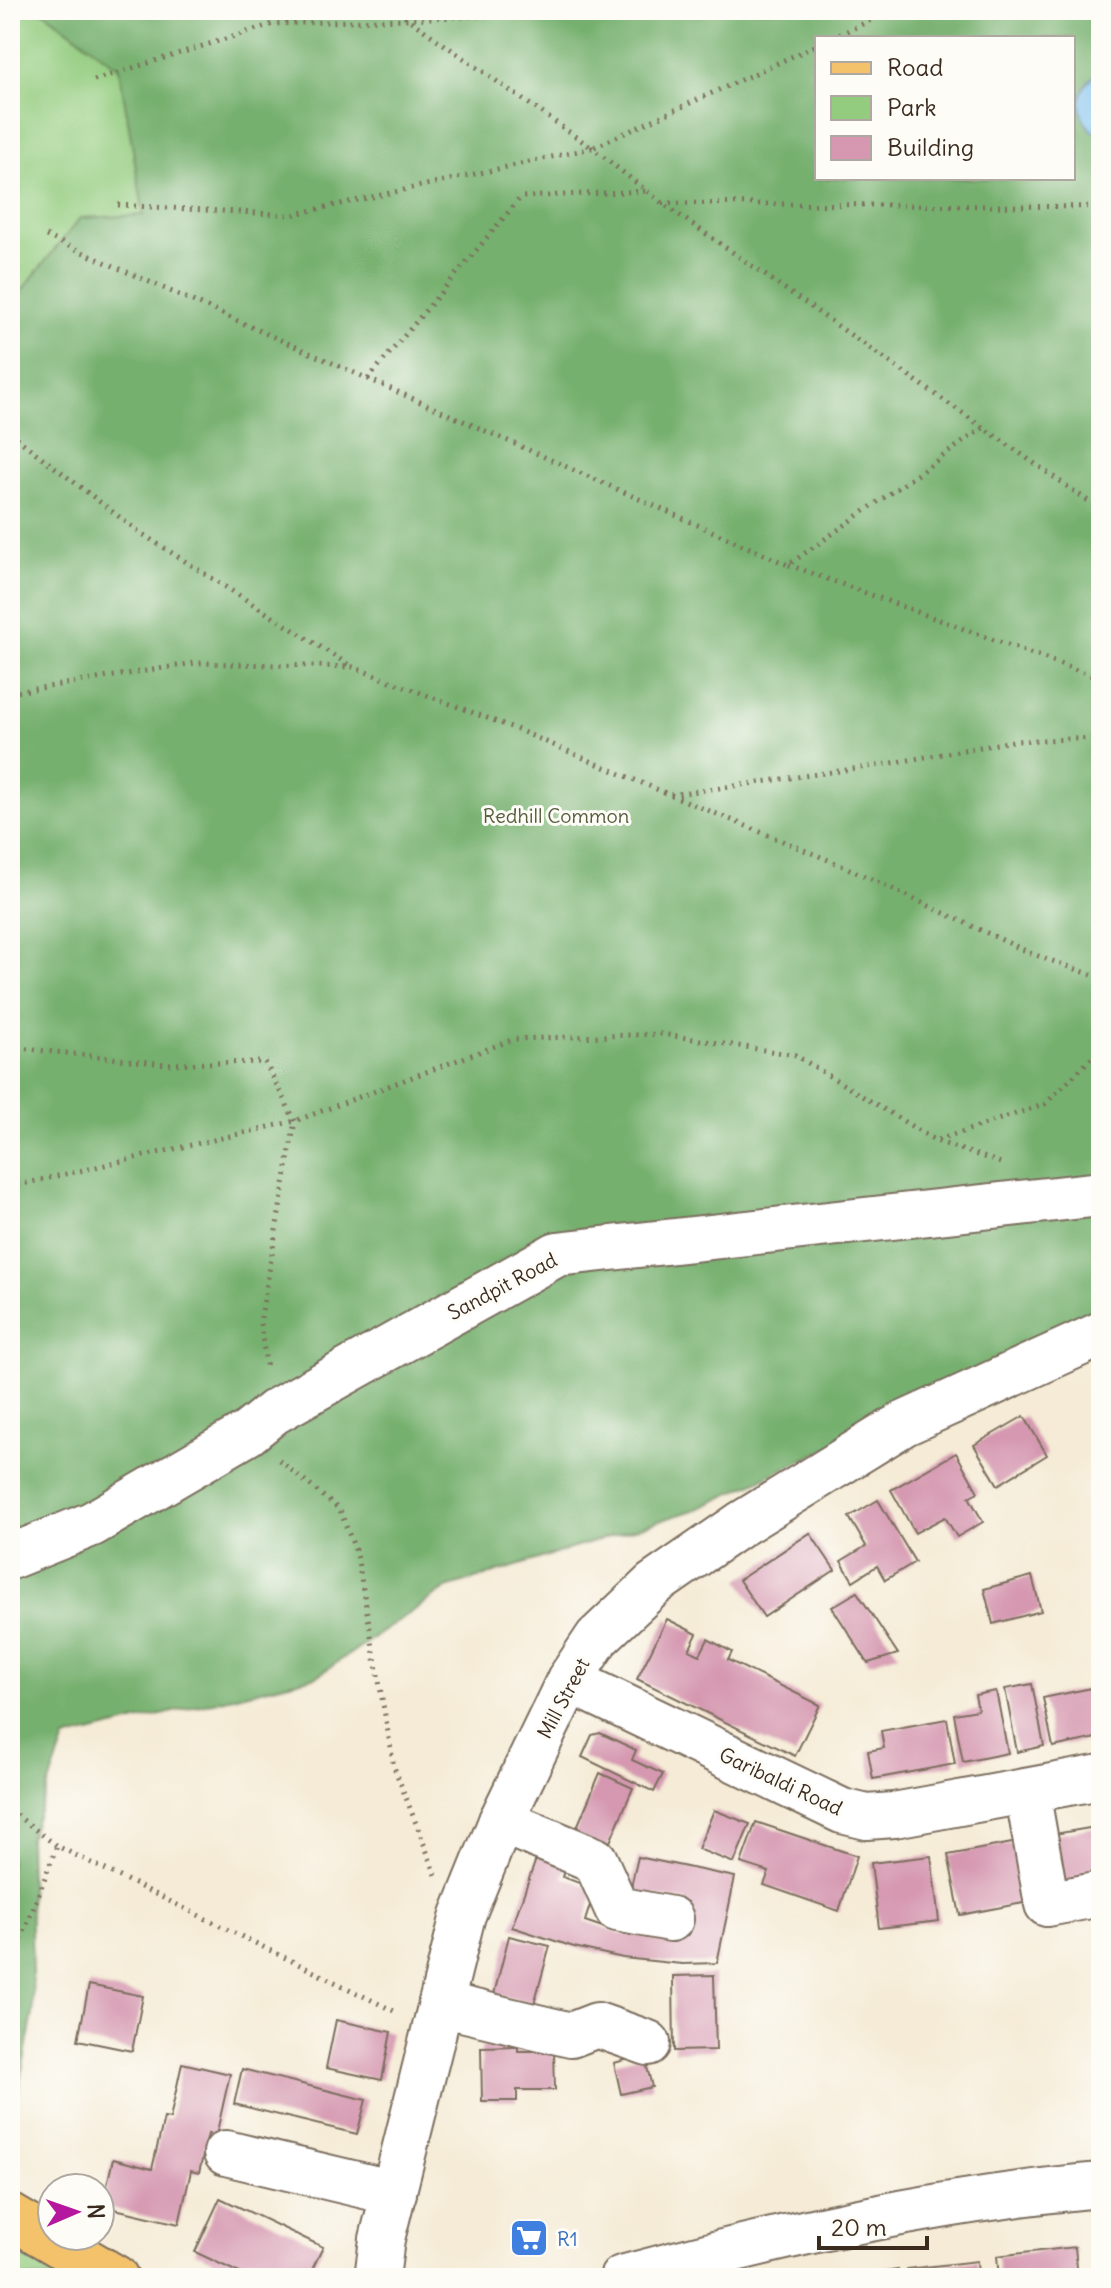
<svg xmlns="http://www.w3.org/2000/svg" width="1111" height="2288" viewBox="0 0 1111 2288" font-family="Delius,sans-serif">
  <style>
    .green { fill: #93cc7f; stroke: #677b4e; stroke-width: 2 }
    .forest { fill: #76b06e; stroke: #586d46; stroke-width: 2; fill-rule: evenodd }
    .water { fill: #76beee; stroke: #587486; stroke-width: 2 }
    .building { fill: #d598b0 }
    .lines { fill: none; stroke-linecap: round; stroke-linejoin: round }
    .minor-casing { stroke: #7c6e5e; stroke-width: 48 }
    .major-casing { stroke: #7c6e5e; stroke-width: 48 }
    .path { stroke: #7c6e5e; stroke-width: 5; stroke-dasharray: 2 6; stroke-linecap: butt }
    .minor { stroke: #fff; stroke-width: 44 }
    .major { stroke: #f4c26a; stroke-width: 44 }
    .labels { text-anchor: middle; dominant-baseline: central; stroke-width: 6; stroke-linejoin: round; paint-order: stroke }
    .park-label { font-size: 20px; fill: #555b3b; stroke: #fdfcf7 }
    .street-label { font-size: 20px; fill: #3b2a1e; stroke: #fdfcf7 }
    .shop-label { font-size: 20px; fill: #366cbe; stroke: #fdfcf7; text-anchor: start }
  </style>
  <rect width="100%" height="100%" fill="#fdfcf7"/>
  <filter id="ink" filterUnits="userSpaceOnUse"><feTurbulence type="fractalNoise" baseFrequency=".0125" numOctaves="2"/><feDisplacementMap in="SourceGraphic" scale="16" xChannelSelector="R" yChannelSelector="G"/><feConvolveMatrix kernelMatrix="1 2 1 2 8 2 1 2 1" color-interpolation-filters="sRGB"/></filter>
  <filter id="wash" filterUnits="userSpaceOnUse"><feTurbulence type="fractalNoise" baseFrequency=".006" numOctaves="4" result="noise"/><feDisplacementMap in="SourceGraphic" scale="32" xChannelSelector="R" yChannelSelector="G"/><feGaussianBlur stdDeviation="1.8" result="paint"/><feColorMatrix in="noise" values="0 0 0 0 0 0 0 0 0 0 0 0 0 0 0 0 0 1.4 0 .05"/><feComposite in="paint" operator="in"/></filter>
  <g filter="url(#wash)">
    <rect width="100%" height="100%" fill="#f5ebd6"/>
    <g class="green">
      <path d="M10 10 47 12 120 68 144 215 12 304 10 311Z"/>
      <path d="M10 2249 59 2278H10Z"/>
    </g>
    <path class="forest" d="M42 10H1101V1320L700 1508 447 1588 317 1676 65 1739 29 1839 33 2014 10 2135V311L11 304 80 218 144 215 119 68ZM817 38H1073V178H817Z"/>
    <path class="water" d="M1101 72V136C1073 123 1073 85 1101 72Z"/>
    <g id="blocks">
      <g class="building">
        <path d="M1024 1416 1047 1455 998 1485 974 1445Z"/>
        <path d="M956 1453 978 1492 969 1497 983 1522 957 1537 945 1517 915 1533 891 1490Z"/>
        <path d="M878 1500 915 1562 885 1580 877 1566 853 1581 841 1561 866 1546 849 1517Z"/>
        <path d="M810 1533 835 1570 764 1617 739 1580Z"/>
        <path d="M1032 1576 1041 1611 993 1624 984 1589Z"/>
        <path d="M857 1592 898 1654 868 1663 832 1607Z"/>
        <path d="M667 1619 697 1634 689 1650 700 1655 708 1639 732 1652 728 1660 820 1705 795 1756 637 1679Z"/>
        <path d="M1032 1684 1044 1746 1017 1752 1005 1689Z"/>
        <path d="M1101 1686V1737L1053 1747 1043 1698Z"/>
        <path d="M996 1691 1008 1753 963 1762 954 1714 978 1710 975 1695Z"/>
        <path d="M947 1719 955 1764 873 1779 868 1751 884 1748 881 1731Z"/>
        <path d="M600 1733 636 1750 632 1760 663 1774 654 1792 582 1757 592 1735Z"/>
        <path d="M600 1773 633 1788 607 1849 574 1834Z"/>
        <path d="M714 1810 750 1824 734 1863 698 1849Z"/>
        <path d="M756 1822 857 1856 839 1911 764 1885 769 1872 741 1863Z"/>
        <path d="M1101 1826V1881L1053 1890 1043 1836Z"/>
        <path d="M1023 1841 1034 1901 960 1915 948 1855Z"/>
        <path d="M540 1848 569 1859 563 1877 595 1889 585 1921 623 1934 678 1938 687 1902 630 1891 638 1857 735 1877 717 1963 682 1964 623 1958 574 1947 512 1927Z"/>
        <path d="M931 1856 939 1921 879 1928 871 1863Z"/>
        <path d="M509 1936 550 1946 534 2004 494 1994Z"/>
        <path d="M714 1975 716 2050 674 2051 673 1976Z"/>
        <path d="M89 1985 143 1996 132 2051 78 2040Z"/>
        <path d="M336 2020 391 2032 382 2080 326 2068Z"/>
        <path d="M518 2046V2051H554L555 2090H517V2101H482L481 2047Z"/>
        <path d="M644 2055 652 2087 621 2094 614 2063Z"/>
        <path d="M182 2063 230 2074 216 2136 208 2134 199 2173 191 2171 179 2224 102 2206 113 2159 152 2169 164 2118 170 2119Z"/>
        <path d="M242 2069 366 2100 357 2134 234 2104Z"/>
        <path d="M220 2198 323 2247 308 2278H250L195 2252Z"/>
        <path d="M1095 2243H1101V2278H1094Z"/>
        <path d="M1075 2247 1078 2278H999L997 2256Z"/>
        <path d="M977 2261 978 2278H908L907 2269Z"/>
        <path d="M898 2270 899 2278H865L864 2275Z"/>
      </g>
    </g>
  </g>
  <g filter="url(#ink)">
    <use href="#blocks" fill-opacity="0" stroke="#7c6e5e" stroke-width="2"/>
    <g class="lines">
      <defs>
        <g id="minor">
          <path d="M10 1557 92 1524 248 1433 274 1412 557 1254 1101 1194"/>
          <path d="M569 1680 842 1811 867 1817 894 1815 1101 1777"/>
          <path d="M1027 1791 1047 1904 1101 1894"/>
          <path d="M501 1821 595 1860 617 1909 671 1919"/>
          <path d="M441 2004 571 2035 597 2025 648 2043"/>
          <path d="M226 2153 394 2193"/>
          <path d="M377 2278 382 2239 463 1915 501 1821 569 1680 597 1638 654 1584 741 1524 903 1424 1101 1334"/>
          <path d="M622 2278C778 2236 939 2199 1101 2185"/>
        </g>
        <path id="major" d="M10 2216 116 2278"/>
      </defs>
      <use href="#minor" class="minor-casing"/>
      <use href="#major" class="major-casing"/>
      <g class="path">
        <path d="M399 10 408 19 592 148 817 45"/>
        <path d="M832 38 893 10"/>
        <path d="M94 80 273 24 485 16 567 10"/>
        <path d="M662 203 1101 207"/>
        <path d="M118 205 291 215 592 148 662 203 1101 510"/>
        <path d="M46 236 788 565 983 428"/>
        <path d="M368 379 521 197 646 191"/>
        <path d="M10 433 139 532 352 667"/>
        <path d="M789 565 1101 679"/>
        <path d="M10 693 195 663 353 667 516 729 670 795 881 765 1013 741 1101 738"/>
        <path d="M671 795 843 866 1030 953 1101 978"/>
        <path d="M10 1047 165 1064 265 1062 295 1121 260 1323 267 1370"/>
        <path d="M938 1140 1045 1104 1101 1049"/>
        <path d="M10 1187 295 1121 514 1039 662 1034 795 1055 936 1141 1001 1163"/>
        <path d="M279 1460 340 1510 357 1555 394 1767 436 1875"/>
        <path d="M10 1810 57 1846 398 2013"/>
        <path d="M10 1969 57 1846"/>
      </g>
      <use href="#minor" class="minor"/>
      <use href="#major" class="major"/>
    </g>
  </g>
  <defs>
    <symbol id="supermarket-square" viewBox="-11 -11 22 22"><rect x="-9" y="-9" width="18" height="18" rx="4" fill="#3f7fe0" stroke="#fdfcf7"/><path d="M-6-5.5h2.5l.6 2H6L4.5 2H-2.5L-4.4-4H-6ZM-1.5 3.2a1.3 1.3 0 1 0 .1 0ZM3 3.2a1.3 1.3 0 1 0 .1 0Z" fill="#fff"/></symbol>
  </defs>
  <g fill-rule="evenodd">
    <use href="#supermarket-square" x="507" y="2216" width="44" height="44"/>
  </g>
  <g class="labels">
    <g class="park-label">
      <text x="556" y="815">Redhill Common</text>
    </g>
    <g class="street-label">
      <text transform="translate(502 1286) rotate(-28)">Sandpit Road</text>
      <text transform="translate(563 1698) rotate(-62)">Mill Street</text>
      <text transform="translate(781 1781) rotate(25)">Garibaldi Road</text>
    </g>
    <g class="shop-label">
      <text x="557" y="2238">R1</text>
    </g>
  </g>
  <rect width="1111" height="2288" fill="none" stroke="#fdfcf7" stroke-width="40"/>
  <rect x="815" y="36" width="260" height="144" fill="#fdfcf7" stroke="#afa8a0" stroke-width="2"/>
  <rect x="831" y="62" width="40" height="12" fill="#f4c26a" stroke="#afa8a0" stroke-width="2"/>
  <text x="887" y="76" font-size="24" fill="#3b2a1e">Road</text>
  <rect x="831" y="96" width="40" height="24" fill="#93cc7f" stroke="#afa8a0" stroke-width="2"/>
  <text x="887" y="116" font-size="24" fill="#3b2a1e">Park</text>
  <rect x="831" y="136" width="40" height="24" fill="#d598b0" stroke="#afa8a0" stroke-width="2"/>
  <text x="887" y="156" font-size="24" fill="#3b2a1e">Building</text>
  <g transform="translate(76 2212) rotate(88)"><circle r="38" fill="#fdfcf7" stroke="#afa8a0" stroke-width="2"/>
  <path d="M0-6L14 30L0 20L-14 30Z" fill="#b5179e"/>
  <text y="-12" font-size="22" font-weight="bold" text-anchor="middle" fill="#3b2a1e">N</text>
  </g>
  <path d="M819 2236v12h108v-12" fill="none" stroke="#3b2a1e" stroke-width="4"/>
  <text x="831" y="2236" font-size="24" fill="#3b2a1e" stroke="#fdfcf7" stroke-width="6" paint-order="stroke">20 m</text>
</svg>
